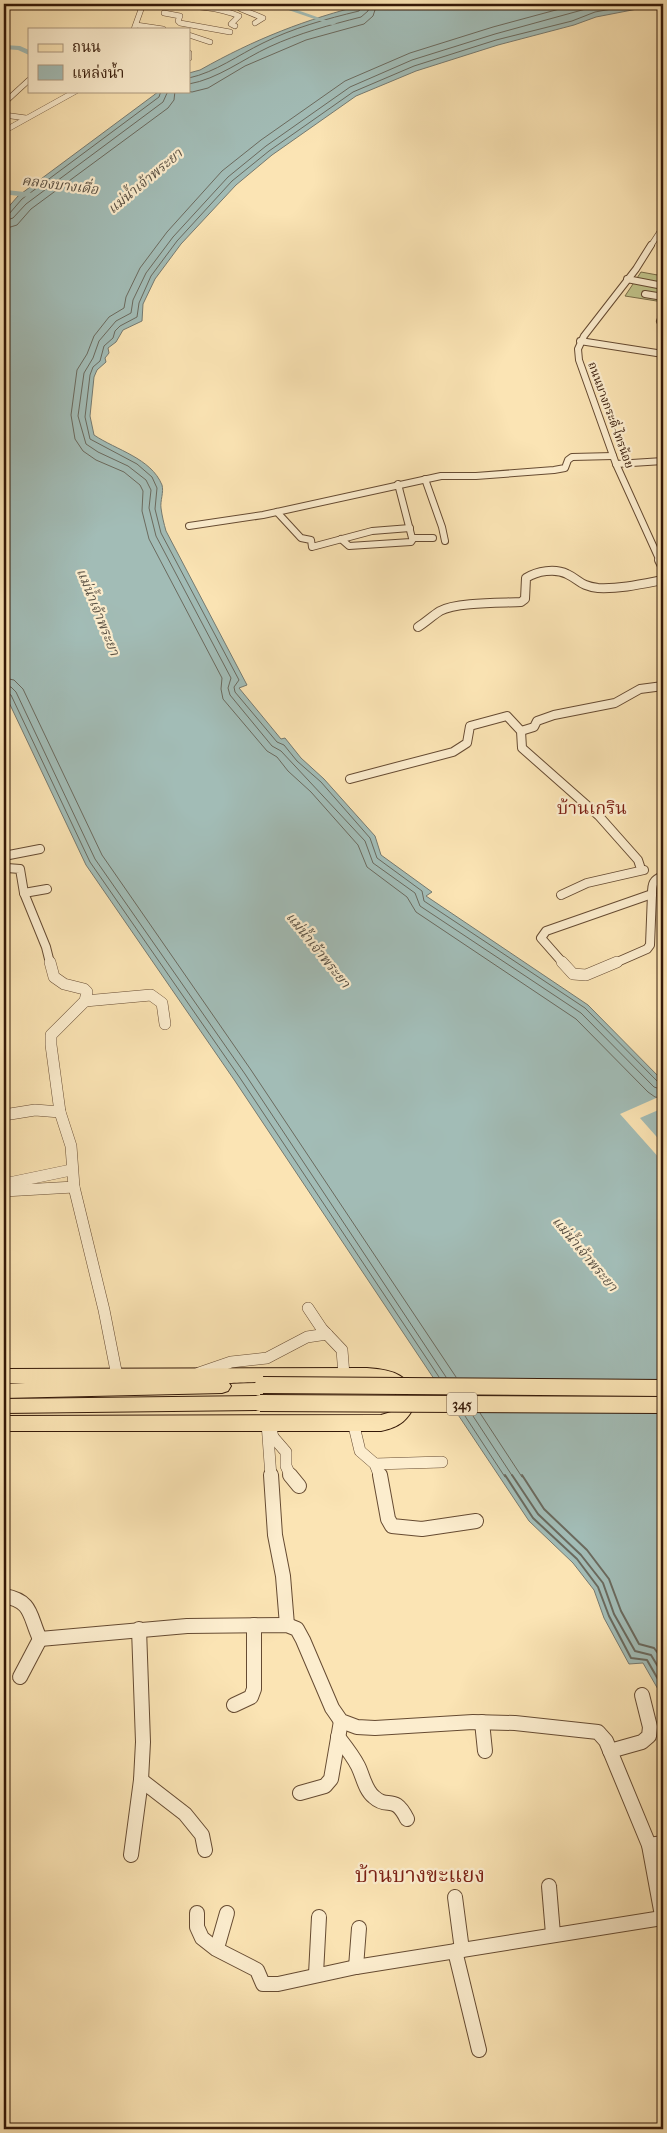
<svg xmlns="http://www.w3.org/2000/svg" width="667" height="2133" viewBox="0 0 667 2133" font-family="'IM FELL French Canon','Noto Serif Thai',serif">
  <style>
    .green { fill: #c1c48b; stroke: #7a6e49 }
    .water { fill: #a2bcb6; stroke: #767a70 }
    .pier { fill: #fbe4b4 }
    .lines { fill: none; stroke-linecap: round; stroke-linejoin: round }
    .shore-far1 { stroke: #6b6a5e; stroke-width: 1 }
    .shore { stroke: #6b6a5e; stroke-width: 2 }
    .canal { stroke: #a2bcb6; stroke-width: 4.5 }
    .river { fill: #a2bcb6; fill-rule: evenodd }
    .street-far4-casing { stroke: #664b32; stroke-width: 6 }
    .street-far3-casing { stroke: #664b32; stroke-width: 8 }
    .street-far2-casing { stroke: #664b32; stroke-width: 10 }
    .street-far1-casing { stroke: #664b32; stroke-width: 12 }
    .street-casing { stroke: #664b32; stroke-width: 16 }
    .primary-casing { stroke: #341807; stroke-width: 2 }
    .street-far4 { stroke: #fcedce; stroke-width: 5 }
    .street-far3 { stroke: #fcedce; stroke-width: 6 }
    .street-far2 { stroke: #fcedce; stroke-width: 8 }
    .street-far1 { stroke: #fcedce; stroke-width: 11 }
    .street { stroke: #fcedce; stroke-width: 14 }
    .primary { fill: #fbe4b4; fill-rule: evenodd }
    .primary-bridge-casing { stroke: #341807; stroke-width: 18; stroke-linecap: butt }
    .primary-bridge { stroke: #fbe4b4; stroke-width: 16 }
    .labels { text-anchor: middle; dominant-baseline: central; stroke-width: 4.5; stroke-linejoin: round; paint-order: stroke }
    .far-street-label { font-size: 12px; fill: #341807; stroke: #fcedce }
    .far-water-label { font-size: 14px; font-style: italic; fill: #5a5144; stroke: #fcedce }
    .shield { fill: #fcedce; stroke: #705843; stroke-width: 1 }
    .shield-label { font-size: 14px; font-weight: bold; fill: #341807 }
    .quarter-label { font-size: 18px; fill: #7a1f14; stroke: #fcedce }
    .near-quarter-label { font-size: 21px; fill: #7a1f14; stroke: #fcedce }
  </style>
  <rect width="100%" height="100%" fill="#fbe4b4"/>
  <filter id="stains"><feTurbulence type="fractalNoise" baseFrequency=".004" numOctaves="4"/><feColorMatrix values="0 0 0 0 .2 0 0 0 0 .09 0 0 0 0 .02 0 0 0 .5 -.17"/></filter>
  <radialGradient id="worn" r=".72"><stop offset=".6" stop-color="#630" stop-opacity="0"/><stop offset="1" stop-color="#630" stop-opacity=".3"/></radialGradient>
  <path class="green" d="M641 272 663 276V302L625 296Z"/>
  <path class="water" d="M367 4H663L596 17 574 25 498 45 416 71 356 96 272 155 236 185 181 244 155 279 143 304 142 321 123 330 116 342 108 348 109 353 105 358 106 362 97 370 94 377 90 416 94 435C116 450 151 458 162 485 164 492 160 501 161 508 162 516 164 524 166 531L247 685 239 688 281 739 285 738 301 758 324 779 375 836 381 855 432 892 426 896 588 1005 663 1081V1698L643 1663 629 1664 604 1618 594 1590 573 1563 529 1521 235 1081 86 865 4 692V212L18 196 154 95 159 91H189V73L200 70C255 39 306 19 367 4Z"/>
  <path class="pier" d="M663 1095V1108L640 1118 663 1144V1159L661 1160 620 1114Z"/>
  <g class="lines">
    <g class="shore-far1">
      <path d="M578 4 493 27 410 53 345 81 261 140 222 171 167 232 140 268 126 297 124 308 109 317 94 336 87 354 77 370 71 415 75 439 83 451 96 460 124 472 140 485 143 491 142 511 149 539 222 678 221 689 223 699 267 751 277 757 288 771 311 792 358 845 367 867 407 897 416 912 576 1019 648 1092 655 1097 663 1098"/>
      <path d="M604 4 495 34 412 60 350 87 266 146 228 177 173 237 146 273 133 300 131 313 116 321 99 341 93 358 84 373 78 416 86 444 98 452 128 466 146 480 151 490 149 508 156 536 231 678 228 688 230 695 272 746 281 751 365 841 373 863 415 893 420 906 581 1013 654 1087 663 1090"/>
      <path d="M639 4 595 12 572 21 496 40 414 66 353 92 269 151 232 181 177 241 151 276 139 303 137 317 120 326 115 331 113 338 104 346 100 361 93 367 90 375 85 417 90 439 137 464 152 477 157 488 155 509 161 533 239 680 234 687 235 692 277 742 284 745 297 761 321 782 370 838 377 858 422 891 424 901 585 1008 658 1082 663 1084"/>
      <path d="M189 78C216 72 238 55 263 43 293 28 326 19 359 11L363 4"/>
      <path d="M189 84C218 79 243 59 269 47 299 33 330 25 361 17L368 11 369 4"/>
      <path d="M186 91 192 92 208 88 245 66 306 40 364 24 373 16 377 4"/>
      <path d="M4 215 9 214 22 199 159 97 161 91"/>
      <path d="M4 221 13 218 26 204 163 102 168 91"/>
      <path d="M4 229 17 225 31 209 168 108 174 100 175 91"/>
      <path d="M4 678 14 680 23 689 102 855 251 1070 456 1377"/>
      <path d="M4 686 11 687 16 692 95 859 245 1074 446 1377"/>
      <path d="M4 692 11 695 90 862 240 1078 439 1377"/>
      <path d="M463 1413 505 1477"/>
      <path d="M471 1413 513 1477"/>
      <path d="M480 1413 522 1477"/>
    </g>
    <g class="shore">
      <path d="M505 1475 533 1518 577 1559 598 1587 609 1616 631 1658 647 1660 663 1688"/>
      <path d="M512 1475 538 1514 581 1555 603 1583 614 1614 635 1651 651 1655 663 1675"/>
      <path d="M522 1475 544 1509 587 1550 609 1579 621 1611 639 1644 654 1648 663 1660"/>
    </g>
    <path class="canal" d="M4 192 31 195"/>
    <g class="river">
      <path d="M271 4H280L337 24 332 25Z"/>
      <path d="M4 45 20 46 29 50V55L18 50 4 49Z"/>
    </g>
    <defs>
      <g id="street-far4">
        <path d="M214 4H228"/>
        <path d="M238 4V7L241 9 263 18 255 23"/>
        <path d="M89 5 100 4"/>
        <path d="M143 5C174 7 210 3 239 16L231 24 235 26"/>
        <path d="M312 7 322 4"/>
        <path d="M164 13 180 16 178 21 180 23 230 32"/>
        <path d="M136 25 163 29"/>
        <path d="M134 29 143 4"/>
        <path d="M189 35 210 42"/>
        <path d="M189 53V58"/>
        <path d="M4 103 29 80"/>
        <path d="M4 115 26 118"/>
        <path d="M4 131 76 91"/>
        <path d="M650 247 663 227"/>
      </g>
      <g id="street-far3">
        <path d="M651 245 636 269 584 336 578 349 579 360 616 464 660 561"/>
        <path d="M627 279 663 286"/>
        <path d="M645 294 663 297"/>
        <path d="M660 321 663 314"/>
        <path d="M580 341 663 354"/>
        <path d="M616 464 663 461"/>
        <path d="M425 479 442 527 445 541"/>
        <path d="M398 484 412 538H433"/>
        <path d="M277 512 301 538 311 540 312 547 372 531 410 528"/>
        <path d="M189 526 263 515 441 476H476L554 470 565 468 568 460 572 457 613 456"/>
        <path d="M341 539 349 546 411 542 413 539"/>
      </g>
      <g id="street-far2">
        <path d="M659 560 663 568"/>
        <path d="M418 627C426 622 432 616 440 611 456 602 501 603 521 602L525 599 526 578C537 571 555 568 567 574 580 580 580 586 598 588 620 589 642 584 663 580"/>
        <path d="M521 731 534 727 537 721 554 715 615 703 640 689 663 686"/>
        <path d="M350 779 453 752 467 743 470 726 507 716 521 731 522 748 599 816 638 860 640 866"/>
        <path d="M4 856 40 849"/>
        <path d="M4 865 7 868 20 869 24 893 46 947 50 963"/>
        <path d="M24 893 47 889"/>
        <path d="M652 894C652 883 653 880 663 876"/>
        <path d="M561 895 587 883 644 870"/>
        <path d="M563 963 541 938 546 931 652 894"/>
        <path d="M615 963 647 949 650 945 652 894"/>
      </g>
      <g id="street-far1">
        <path d="M50 962 54 977 64 984 84 989 87 992 85 1001 51 1035V1045L60 1112 71 1146 74 1187 104 1310 117 1376"/>
        <path d="M562 962 573 974 586 975 617 962"/>
        <path d="M85 1001 151 995 162 1003 165 1024"/>
        <path d="M4 1115 35 1110 60 1112"/>
        <path d="M4 1184 71 1170"/>
        <path d="M4 1191 74 1187"/>
        <path d="M308 1308 322 1329 342 1350 344 1375"/>
        <path d="M199 1373 231 1362 267 1358 307 1337 327 1334"/>
        <path d="M353 1422 360 1451 375 1464 380 1477"/>
        <path d="M267 1423 271 1477"/>
        <path d="M271 1429 273 1437 286 1452V1466L291 1477"/>
        <path d="M375 1464 442 1462"/>
      </g>
      <g id="street">
        <path d="M271 1475 275 1535 283 1576 287 1625"/>
        <path d="M290 1475 299 1486"/>
        <path d="M380 1475 388 1519 392 1526 422 1529 476 1521"/>
        <path d="M4 1596C33 1601 29 1616 40 1639L187 1626 287 1625 297 1629 303 1640 332 1708 341 1721 357 1727 375 1728 473 1722 515 1723 598 1732 606 1741 649 1845 663 1921"/>
        <path d="M20 1677 40 1639"/>
        <path d="M234 1705 251 1697 254 1689V1625"/>
        <path d="M482 1722 485 1751"/>
        <path d="M338 1737C345 1746 353 1756 358 1766 363 1776 365 1790 374 1797 388 1810 394 1793 407 1819"/>
        <path d="M610 1751 642 1742 649 1736 650 1727 642 1695"/>
        <path d="M141 1780 185 1814 202 1835 205 1850"/>
        <path d="M300 1793 325 1786 331 1779 341 1721"/>
        <path d="M649 1845 663 1843"/>
        <path d="M131 1855 141 1780 143 1742 139 1629"/>
        <path d="M549 1886 553 1934"/>
        <path d="M455 1897 462 1950"/>
        <path d="M197 1913V1927L202 1938 216 1949 257 1970 263 1984H278L356 1967 662 1918"/>
        <path d="M217 1948 227 1913"/>
        <path d="M455 1951 479 2050"/>
        <path d="M356 1967 359 1928"/>
        <path d="M316 1974 319 1917"/>
      </g>
      <g id="primary">
        <path d="M367 1368C394 1370 410 1374 416 1403 408 1420 400 1427 381 1431H4V1416L381 1415 391 1412 398 1403C397 1396 396 1390 390 1387 373 1377 256 1382 229 1383L231 1386 228 1391 222 1393 4 1398V1384L25 1383H4V1369Z"/>
        <path d="M260 1396 266 1398 269 1403 266 1408 260 1410 4 1413V1399Z"/>
      </g>
    </defs>
    <use href="#street-far4" class="street-far4-casing"/>
    <use href="#street-far3" class="street-far3-casing"/>
    <use href="#street-far2" class="street-far2-casing"/>
    <use href="#street-far1" class="street-far1-casing"/>
    <use href="#street" class="street-casing"/>
    <use href="#primary" class="primary-casing"/>
    <use href="#street-far4" class="street-far4"/>
    <use href="#street-far3" class="street-far3"/>
    <use href="#street-far2" class="street-far2"/>
    <use href="#street-far1" class="street-far1"/>
    <use href="#street" class="street"/>
    <use href="#primary" class="primary"/>
    <defs>
      <g id="primary-bridge">
        <path d="M263 1385 663 1388"/>
        <path d="M260 1403 663 1405"/>
      </g>
    </defs>
    <use href="#primary-bridge" class="primary-bridge-casing"/>
    <use href="#primary-bridge" class="primary-bridge"/>
  </g>
  <g class="labels">
    <g class="far-street-label">
      <text transform="translate(611 415) rotate(70)">ถนนบางกระดี่-ไทรน้อย</text>
    </g>
    <g class="far-water-label">
      <text transform="translate(145 181) rotate(-40)">แม่น้ำเจ้าพระยา</text>
      <text transform="translate(60 185) rotate(7)">คลองบางเดื่อ</text>
      <text transform="translate(98 612) rotate(68)">แม่น้ำเจ้าพระยา</text>
      <text transform="translate(318 950) rotate(51)">แม่น้ำเจ้าพระยา</text>
      <text transform="translate(585 1254) rotate(50)">แม่น้ำเจ้าพระยา</text>
    </g>
    <rect class="shield" x="447" y="1392.5" width="30" height="23" rx="4"/>
    <g class="shield-label">
      <text x="462" y="1404">345</text>
    </g>
    <g class="quarter-label">
      <text x="592" y="808">บ้านเกริน</text>
    </g>
    <g class="near-quarter-label">
      <text x="420" y="1875">บ้านบางขะแยง</text>
    </g>
  </g>
  <rect width="667" height="2133" fill="none" stroke="#fbe4b4" stroke-width="20"/>
  <rect x="5" y="5" width="657" height="2123" fill="none" stroke="#341807" stroke-width="2.5"/>
  <rect x="10" y="10" width="647" height="2113" fill="none" stroke="#341807"/>
  <rect x="28" y="28" width="162" height="65" fill="#fcedce" stroke="#ac987e"/>
  <rect x="38" y="44" width="25" height="8" fill="#fbe4b4" stroke="#ac987e"/>
  <text x="72" y="52" font-size="15" fill="#341807">ถนน</text>
  <rect x="38" y="65" width="25" height="15" fill="#a2bcb6" stroke="#ac987e"/>
  <text x="72" y="78" font-size="15" fill="#341807">แหล่งน้ำ</text>
  <rect width="100%" height="100%" filter="url(#stains)"/>
  <rect width="100%" height="100%" fill="url(#worn)"/>
</svg>
